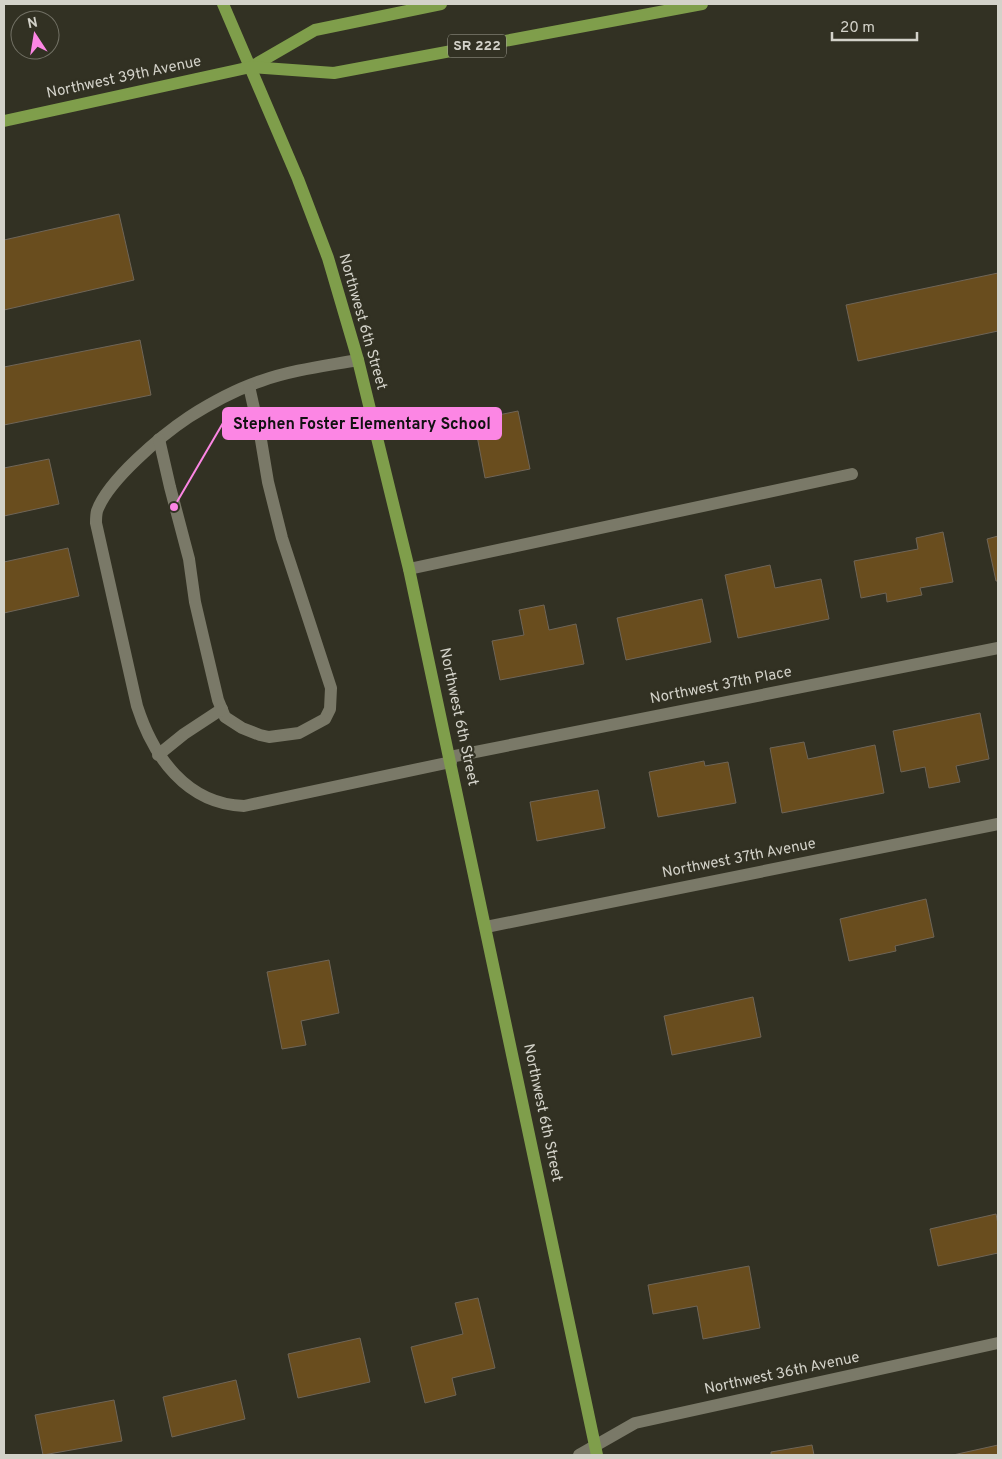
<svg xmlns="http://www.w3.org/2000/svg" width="1002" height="1459" viewBox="0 0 1002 1459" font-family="Overpass,sans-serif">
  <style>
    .building { fill: #694d1e; stroke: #6f6557 }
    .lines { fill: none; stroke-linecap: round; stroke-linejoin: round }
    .minor { stroke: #7a7968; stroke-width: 12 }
    .major { stroke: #7f9e4b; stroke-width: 12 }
    .labels { text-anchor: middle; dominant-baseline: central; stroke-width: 4.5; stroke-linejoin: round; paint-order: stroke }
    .shield { fill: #323123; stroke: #a3a297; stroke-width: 1 }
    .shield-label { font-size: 14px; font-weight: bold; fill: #d3d2c9 }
    .street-label { font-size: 15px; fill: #d3d2c9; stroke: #323123 }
    .leader { fill: none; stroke: #fc86e4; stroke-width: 2 }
    .callout-dot { fill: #fc86e4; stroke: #323123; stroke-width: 2 }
    .callout { fill: #fc86e4; stroke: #fc86e4; stroke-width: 2 }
    .callout-label { font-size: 16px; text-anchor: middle; font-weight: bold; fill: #111 }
  </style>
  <rect width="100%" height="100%" fill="#323123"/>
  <g class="building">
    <path d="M119 214 134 280 4 310V240Z"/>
    <path d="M998 273V331L858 361 846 305Z"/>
    <path d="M140 340 151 395 4 425V367Z"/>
    <path d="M518 411 530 469 485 478 474 420Z"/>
    <path d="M49 459 59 504 4 516V468Z"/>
    <path d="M943 532 953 582 920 588 922 595 887 602 886 593 861 598 854 561 918 549 916 538Z"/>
    <path d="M998 536V581H996L987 539Z"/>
    <path d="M68 548 79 596 4 613V562Z"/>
    <path d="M770 565 775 588 821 579 829 619 738 638 725 575Z"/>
    <path d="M702 599 711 642 626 660 617 618Z"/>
    <path d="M544 605 549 630 576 624 584 664 500 680 492 641 524 635 519 610Z"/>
    <path d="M980 713 989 759 956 766 960 782 929 788 925 767 901 772 893 731Z"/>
    <path d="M804 742 808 759 875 745 884 793 782 813 770 748Z"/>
    <path d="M704 761 705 766 728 762 736 803 658 817 649 772Z"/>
    <path d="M598 790 605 828 537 841 530 802Z"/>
    <path d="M926 899 934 937 895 946 896 951 849 961 840 919Z"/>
    <path d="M329 960 339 1013 301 1021 306 1045 282 1049 267 972Z"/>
    <path d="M753 997 761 1037 672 1055 664 1016Z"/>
    <path d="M996 1214 998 1224V1253L938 1266 930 1229Z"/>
    <path d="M749 1266 760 1328 703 1339 697 1306 653 1314 648 1285Z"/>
    <path d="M478 1298 495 1368 452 1378 456 1395 425 1403 411 1347 463 1334 455 1303Z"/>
    <path d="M360 1338 370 1382 298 1398 288 1354Z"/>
    <path d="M236 1380 245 1419 172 1437 163 1397Z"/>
    <path d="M114 1400 122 1441 43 1455 35 1415Z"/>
    <path d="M812 1445 814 1455H771V1452Z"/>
    <path d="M998 1445V1455H953Z"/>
  </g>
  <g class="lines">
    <g class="minor">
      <path d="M358 360C325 366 292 370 261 381 237 389 211 403 189 417 162 435 108 480 97 511 96 515 96 519 96 523L137 706C153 756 186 804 244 806L451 762"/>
      <path d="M159 439 170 487 189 559 195 602 202 632 218 700 225 717 242 728 260 735 269 737 299 733 325 719 330 709 331 688 282 538 268 482 261 440 249 386"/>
      <path d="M409 569 852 474"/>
      <path d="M158 755 184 734 222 709"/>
      <path d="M450 757 998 648"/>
      <path d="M486 927 998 824"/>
      <path d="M579 1455 635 1423 998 1343"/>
    </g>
    <g class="major">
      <path d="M223 4 298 179 328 258 358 360 409 569 597 1455"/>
      <path d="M251 67 315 30 441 4"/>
      <path d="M4 121 251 67 334 73 702 4"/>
    </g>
  </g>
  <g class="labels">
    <rect class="shield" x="448" y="34.5" width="58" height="23" rx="4"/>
    <g class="shield-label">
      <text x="477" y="46">SR 222</text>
    </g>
    <g class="street-label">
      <text transform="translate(124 78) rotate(-12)">Northwest 39th Avenue</text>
      <text transform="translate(362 322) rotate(74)">Northwest 6th Street</text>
      <text transform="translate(721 686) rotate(-11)">Northwest 37th Place</text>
      <text transform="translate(458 717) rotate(78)">Northwest 6th Street</text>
      <text transform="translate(739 859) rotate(-11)">Northwest 37th Avenue</text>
      <text transform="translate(542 1113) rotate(78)">Northwest 6th Street</text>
      <text transform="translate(782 1374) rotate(-12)">Northwest 36th Avenue</text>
    </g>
  </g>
  <path class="leader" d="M174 507L223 423"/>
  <circle class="callout-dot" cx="174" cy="507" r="5"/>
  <rect class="callout" x="223" y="408" width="278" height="31" rx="5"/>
  <g class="callout-label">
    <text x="362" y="429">Stephen Foster Elementary School</text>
  </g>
  <rect width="1002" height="1459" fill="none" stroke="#d3d2c9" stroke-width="10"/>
  <g transform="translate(35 35) rotate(348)"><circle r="24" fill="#323123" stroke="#727165"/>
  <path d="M0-4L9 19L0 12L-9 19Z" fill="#fc86e4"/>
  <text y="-8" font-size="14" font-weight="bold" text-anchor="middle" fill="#d3d2c9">N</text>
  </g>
  <path d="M832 32v8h85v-8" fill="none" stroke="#d3d2c9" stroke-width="2.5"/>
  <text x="840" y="32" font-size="15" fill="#d3d2c9" stroke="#323123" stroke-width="4" paint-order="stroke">20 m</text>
</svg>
